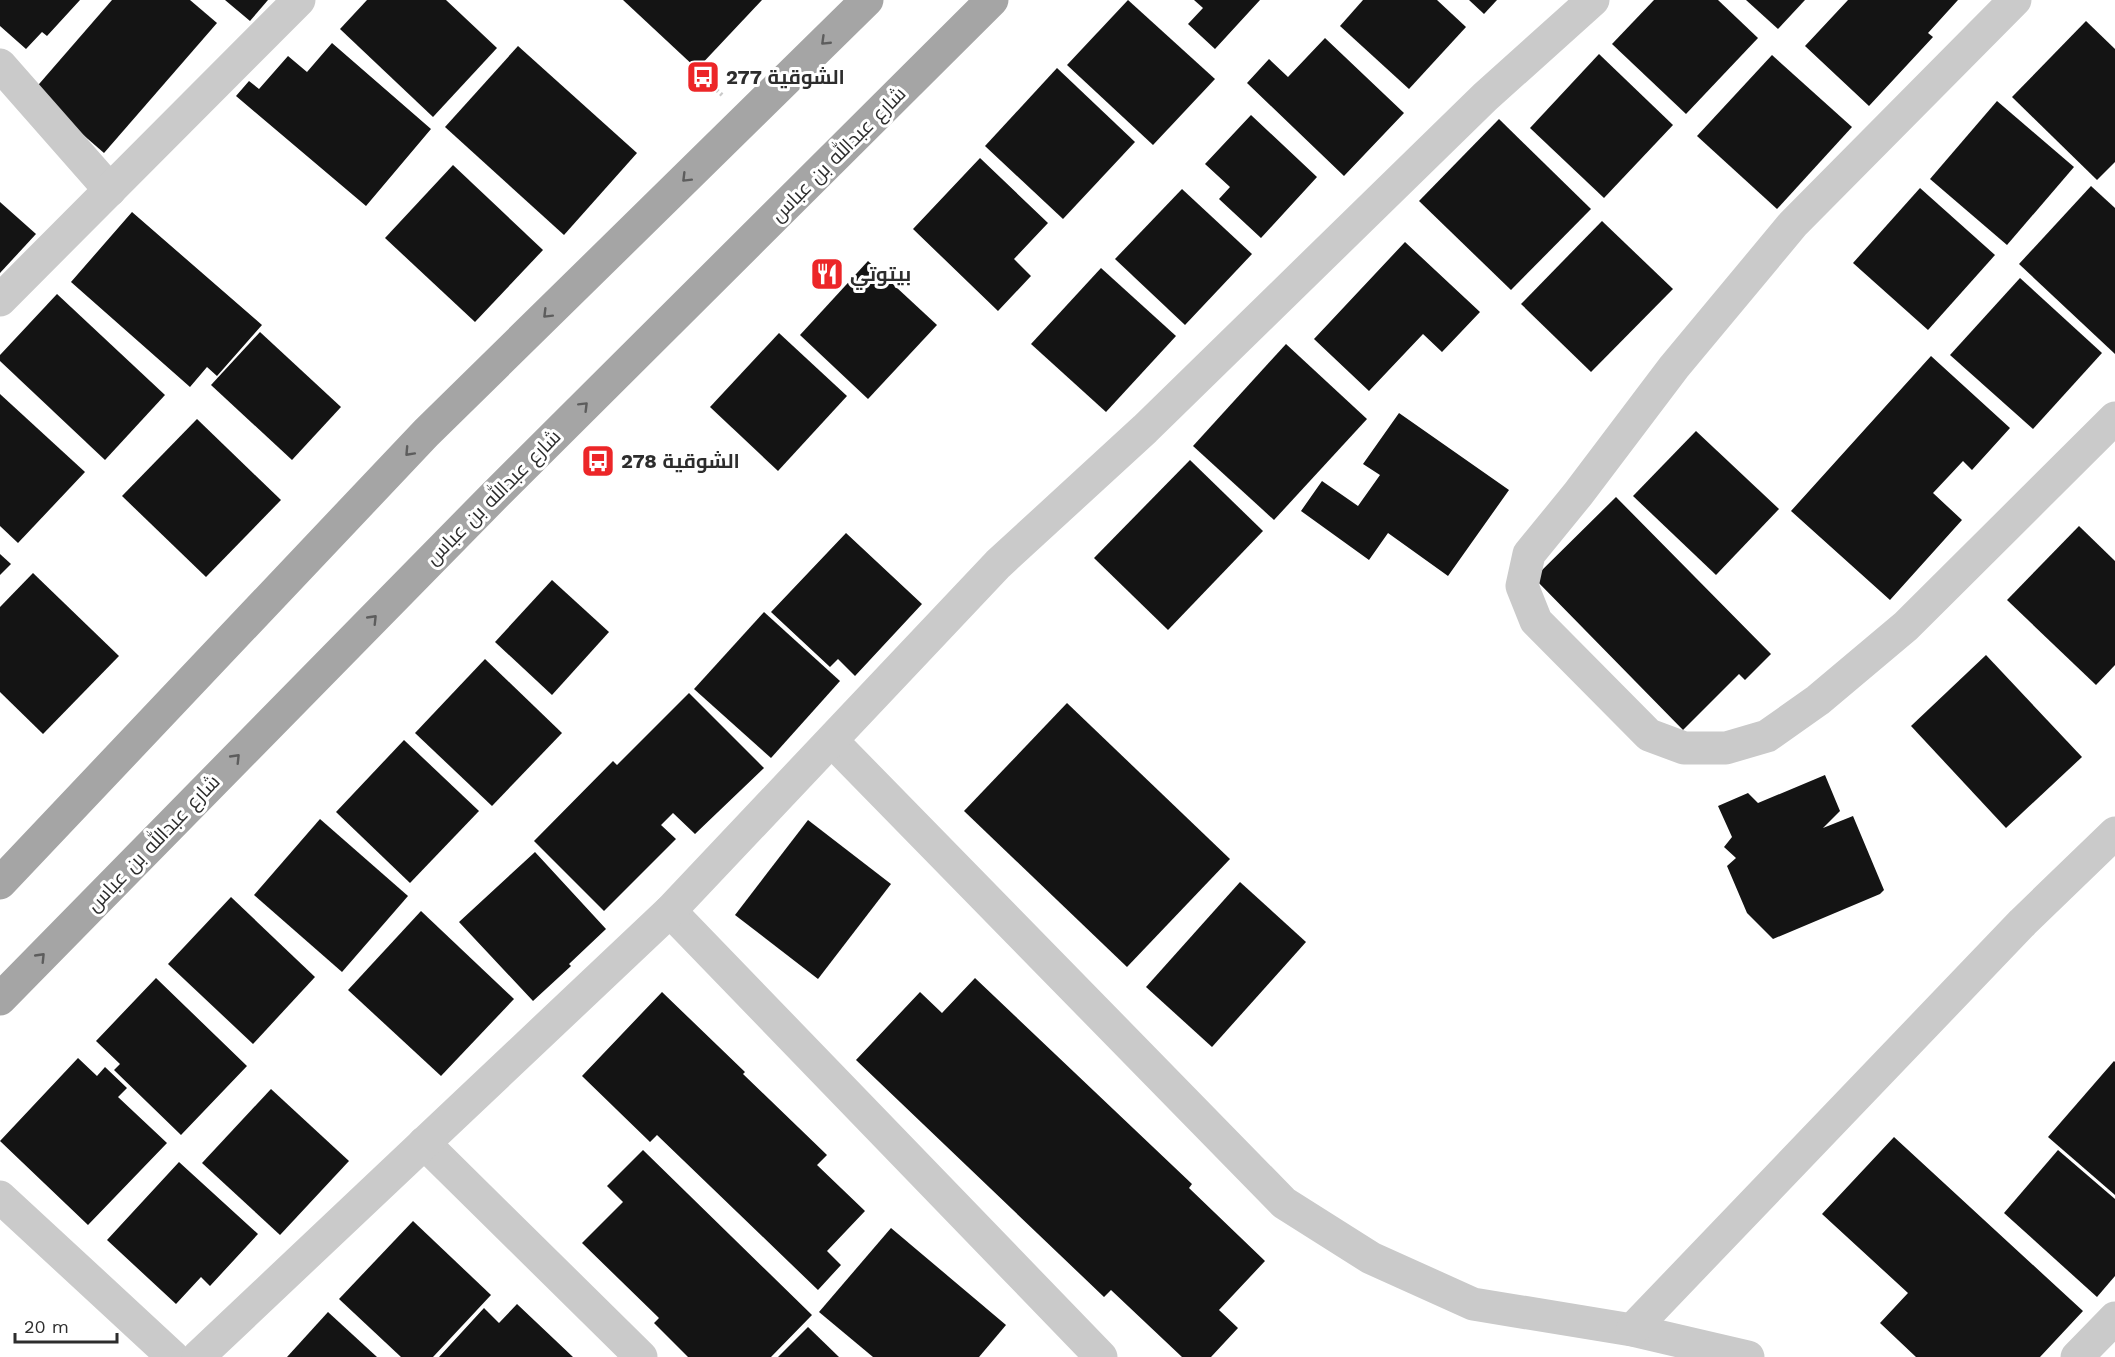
<svg xmlns="http://www.w3.org/2000/svg" width="2115" height="1357" viewBox="0 0 2115 1357" font-family="'Work Sans',Cairo,sans-serif">
  <style>
    .building { fill: #141414 }
    .lines { fill: none; stroke-linecap: round; stroke-linejoin: round }
    .path { stroke: #cacaca; stroke-width: 4; stroke-dasharray: 3 3; stroke-linecap: butt }
    .minor { stroke: #cacaca; stroke-width: 33 }
    .major { stroke: #a5a5a5; stroke-width: 33 }
    .oneway { stroke: #5d5d5d }
    .labels { text-anchor: middle; dominant-baseline: central; stroke-width: 6; stroke-linejoin: round; paint-order: stroke }
    .poi-label { font-size: 20px; font-weight: bold; fill: #2d2d2d; stroke: #fff; text-anchor: start }
    .street-label { font-size: 20px; fill: #2d2d2d; stroke: #fff }
  </style>
  <rect width="100%" height="100%" fill="#fff"/>
  <g class="building">
    <path d="M0 0H80L47 36 42 32 26 49 0 26Z"/>
    <path d="M112 0H190L217 23 104 153 33 91Z"/>
    <path d="M225 0H268L250 21Z"/>
    <path d="M367 0H446L497 48 433 117 340 29Z"/>
    <path d="M623 0H762L697 69Z"/>
    <path d="M1128 0 1215 79 1153 145 1067 65Z"/>
    <path d="M1194 0H1260L1215 49 1188 24 1203 8Z"/>
    <path d="M1363 0H1437L1466 27 1409 89 1340 26Z"/>
    <path d="M1469 0H1497L1484 14Z"/>
    <path d="M1654 0H1718L1758 38 1686 114 1612 44Z"/>
    <path d="M1746 0H1805L1778 29Z"/>
    <path d="M1848 0H1958L1928 33 1933 37 1869 106 1805 46Z"/>
    <path d="M2086 21 2115 49V162L2097 180 2012 97Z"/>
    <path d="M1325 38 1404 113 1344 176 1247 83 1269 59 1288 77Z"/>
    <path d="M332 43 431 129 366 206 236 96 249 81 259 89 288 56 307 72Z"/>
    <path d="M518 46 637 153 564 235 445 127Z"/>
    <path d="M1599 54 1673 125 1604 198 1530 128Z"/>
    <path d="M1772 55 1852 127 1777 209 1697 136Z"/>
    <path d="M1057 68 1135 142 1063 219 985 146Z"/>
    <path d="M1997 101 2074 167 2007 245 1930 179Z"/>
    <path d="M1251 115 1317 177 1261 238 1219 199 1230 187 1205 164Z"/>
    <path d="M1499 119 1591 209 1511 290 1419 201Z"/>
    <path d="M980 158 1048 223 1014 259 1031 276 998 311 913 229Z"/>
    <path d="M453 165 543 250 475 322 385 238Z"/>
    <path d="M2091 186 2115 208V354L2019 264Z"/>
    <path d="M1920 188 1995 255 1928 330 1853 263Z"/>
    <path d="M1182 189 1252 254 1185 325 1115 259Z"/>
    <path d="M0 202 36 234 0 273Z"/>
    <path d="M132 212 262 325 217 376 207 367 190 387 71 282Z"/>
    <path d="M1602 221 1673 289 1591 372 1521 304Z"/>
    <path d="M1405 242 1480 312 1442 352 1423 334 1369 391 1314 339Z"/>
    <path d="M868 261 937 325 868 399 800 335Z"/>
    <path d="M1101 268 1176 336 1106 412 1031 344Z"/>
    <path d="M2020 278 2102 353 2033 429 1950 355Z"/>
    <path d="M57 294 165 395 105 460 0 361V355Z"/>
    <path d="M260 332 341 407 292 460 211 385Z"/>
    <path d="M779 333 847 396 778 471 710 407Z"/>
    <path d="M1286 344 1367 419 1274 520 1193 446Z"/>
    <path d="M1931 356 2010 428 1972 470 1963 461 1933 493 1962 520 1890 600 1791 511Z"/>
    <path d="M0 394 85 472 18 543 0 526Z"/>
    <path d="M1399 413 1509 490 1448 576 1388 533 1369 560 1301 511 1322 481 1358 506 1380 475 1363 464Z"/>
    <path d="M197 419 281 500 206 577 122 496Z"/>
    <path d="M1696 431 1779 509 1716 575 1633 496Z"/>
    <path d="M1190 460 1263 531 1168 630 1094 558Z"/>
    <path d="M1616 497 1771 654 1745 680 1739 674 1683 730 1534 578Z"/>
    <path d="M2079 526 2115 561V665L2096 685 2007 600Z"/>
    <path d="M846 533 922 604 855 676 838 659 830 667 771 612Z"/>
    <path d="M0 554 11 564 0 575Z"/>
    <path d="M33 573 119 656 43 734 0 692V607Z"/>
    <path d="M552 580 609 632 552 695 495 642Z"/>
    <path d="M764 612 840 681 771 758 694 689Z"/>
    <path d="M1986 655 2082 757 2006 828 1911 726Z"/>
    <path d="M485 659 562 733 492 806 415 733Z"/>
    <path d="M689 693 764 768 695 834 673 813 661 825 676 839 604 911 534 841 613 761 617 765Z"/>
    <path d="M1067 703 1230 859 1127 967 964 811Z"/>
    <path d="M404 740 479 811 410 883 336 812Z"/>
    <path d="M1825 775 1840 811 1823 828 1853 816 1884 890 1880 894 1773 939 1747 913 1727 866 1736 858 1724 847 1732 837 1718 806 1748 793 1758 803Z"/>
    <path d="M320 819 408 896 342 972 254 895Z"/>
    <path d="M808 820 891 884 818 979 735 915Z"/>
    <path d="M535 852 606 929 569 964 571 966 533 1001 459 922Z"/>
    <path d="M1240 882 1306 942 1212 1047 1146 987Z"/>
    <path d="M231 897 315 977 253 1044 168 964Z"/>
    <path d="M421 911 514 999 441 1076 348 990Z"/>
    <path d="M156 978 247 1066 181 1135 114 1070 120 1064 96 1041Z"/>
    <path d="M975 978 1192 1184 1189 1188 1265 1261 1219 1310 1238 1328 1211 1357H1182L1111 1290 1104 1297 856 1060 920 992 942 1013Z"/>
    <path d="M662 992 745 1072 743 1074 827 1155 817 1165 865 1211 827 1251 841 1265 818 1290 657 1135 650 1142 582 1076Z"/>
    <path d="M78 1058 97 1076 105 1067 127 1088 118 1097 167 1143 88 1225 0 1141Z"/>
    <path d="M2114 1061 2115 1062V1195L2048 1137Z"/>
    <path d="M271 1089 349 1161 280 1235 202 1163Z"/>
    <path d="M1894 1137 2083 1311 2040 1357H1916L1880 1323 1908 1293 1822 1214Z"/>
    <path d="M643 1150 812 1315 771 1357H688L654 1323 659 1318 582 1243 623 1202 607 1186Z"/>
    <path d="M2058 1150 2115 1199V1276L2097 1297 2004 1213Z"/>
    <path d="M179 1162 258 1234 210 1286 201 1277 176 1304 107 1240Z"/>
    <path d="M413 1221 491 1295 433 1357H401L339 1299Z"/>
    <path d="M891 1228 1006 1325 979 1357H873L819 1312Z"/>
    <path d="M517 1304 573 1357H439L484 1308 499 1323Z"/>
    <path d="M328 1312 377 1357H287Z"/>
    <path d="M808 1327 839 1357H778Z"/>
  </g>
  <g class="lines">
    <g class="path">
      <path d="M703 77 722 95"/>
      <path d="M587 450 598 461"/>
    </g>
    <g class="minor">
      <path d="M2015 0 1793 224 1674 367 1578 494 1529 554 1522 586 1536 621 1649 735 1684 748H1726L1767 736 1818 700 1906 626 2115 418"/>
      <path d="M0 65 110 190"/>
      <path d="M0 300 299 0"/>
      <path d="M832 741 1284 1203 1371 1258 1473 1304 1632 1330 1748 1357"/>
      <path d="M670 911 1101 1357"/>
      <path d="M424 1143 641 1357"/>
      <path d="M0 1197 173 1357"/>
      <path d="M1632 1330 2023 922 2115 833"/>
      <path d="M198 1357 670 911 998 564 1145 429 1485 97 1593 0"/>
      <path d="M2077 1357 2115 1318"/>
    </g>
    <g class="major">
      <path d="M0 883 426 433 867 0"/>
      <path d="M0 999 493 497 992 0"/>
    </g>
  </g>
  <defs><path id="oneway-chevron" d="M-2-3.5L2.5 0L-2 3.5" fill="none" stroke-width="1.6" stroke-linecap="round" stroke-linejoin="round" transform="scale(1.5)"/></defs>
  <g class="oneway">
    <use href="#oneway-chevron" transform="translate(825 41) rotate(136)"/>
    <use href="#oneway-chevron" transform="translate(686 178) rotate(135)"/>
    <use href="#oneway-chevron" transform="translate(547 314) rotate(135)"/>
    <use href="#oneway-chevron" transform="translate(584 406) rotate(-45)"/>
    <use href="#oneway-chevron" transform="translate(409 452) rotate(133)"/>
    <use href="#oneway-chevron" transform="translate(373 619) rotate(-46)"/>
    <use href="#oneway-chevron" transform="translate(236 758) rotate(-46)"/>
    <use href="#oneway-chevron" transform="translate(41 957) rotate(-46)"/>
  </g>
  <defs>
    <symbol id="bus-square" viewBox="-11 -11 22 22"><rect x="-9" y="-9" width="18" height="18" rx="4" fill="#ec2628" stroke="#fff"/><path d="M-5-6H5V4H4V6H2V4H-2V6H-4V4H-5ZM-3.5-4V0h7V-4ZM-3.5 1.2v1.5H-2V1.2ZM2 1.2v1.5H3.5V1.2Z" fill="#fff"/></symbol>
    <symbol id="restaurant-square" viewBox="-11 -11 22 22"><rect x="-9" y="-9" width="18" height="18" rx="4" fill="#ec2628" stroke="#fff"/><path d="M-5-6h1v4h1v-4h1v4h1v-4h1v5L-1.5 .5V6h-2V.5L-5-1ZM5-6V6H3V1.5H1.5Q1.5-4 5-6Z" fill="#fff"/></symbol>
  </defs>
  <g fill-rule="evenodd">
    <use href="#bus-square" x="684" y="58" width="38" height="38"/>
    <use href="#restaurant-square" x="808" y="255" width="38" height="38"/>
    <use href="#bus-square" x="579" y="442" width="38" height="38"/>
  </g>
  <g class="labels">
    <g class="poi-label">
      <text x="726" y="77">الشوقية 277</text>
      <text x="850" y="274">بيتوتي</text>
      <text x="621" y="461">الشوقية 278</text>
    </g>
    <g class="street-label">
      <text transform="translate(838 154) rotate(-45)">شارع عبدالله بن عباس</text>
      <text transform="translate(493 497) rotate(-45)">شارع عبدالله بن عباس</text>
      <text transform="translate(153 843) rotate(-46)">شارع عبدالله بن عباس</text>
    </g>
  </g>
  <path d="M15 1333v9h102v-9" fill="none" stroke="#2d2d2d" stroke-width="3"/>
  <text x="24" y="1333" font-size="18" fill="#2d2d2d" stroke="#ffffff" stroke-width="4.5" paint-order="stroke">20 m</text>
</svg>
